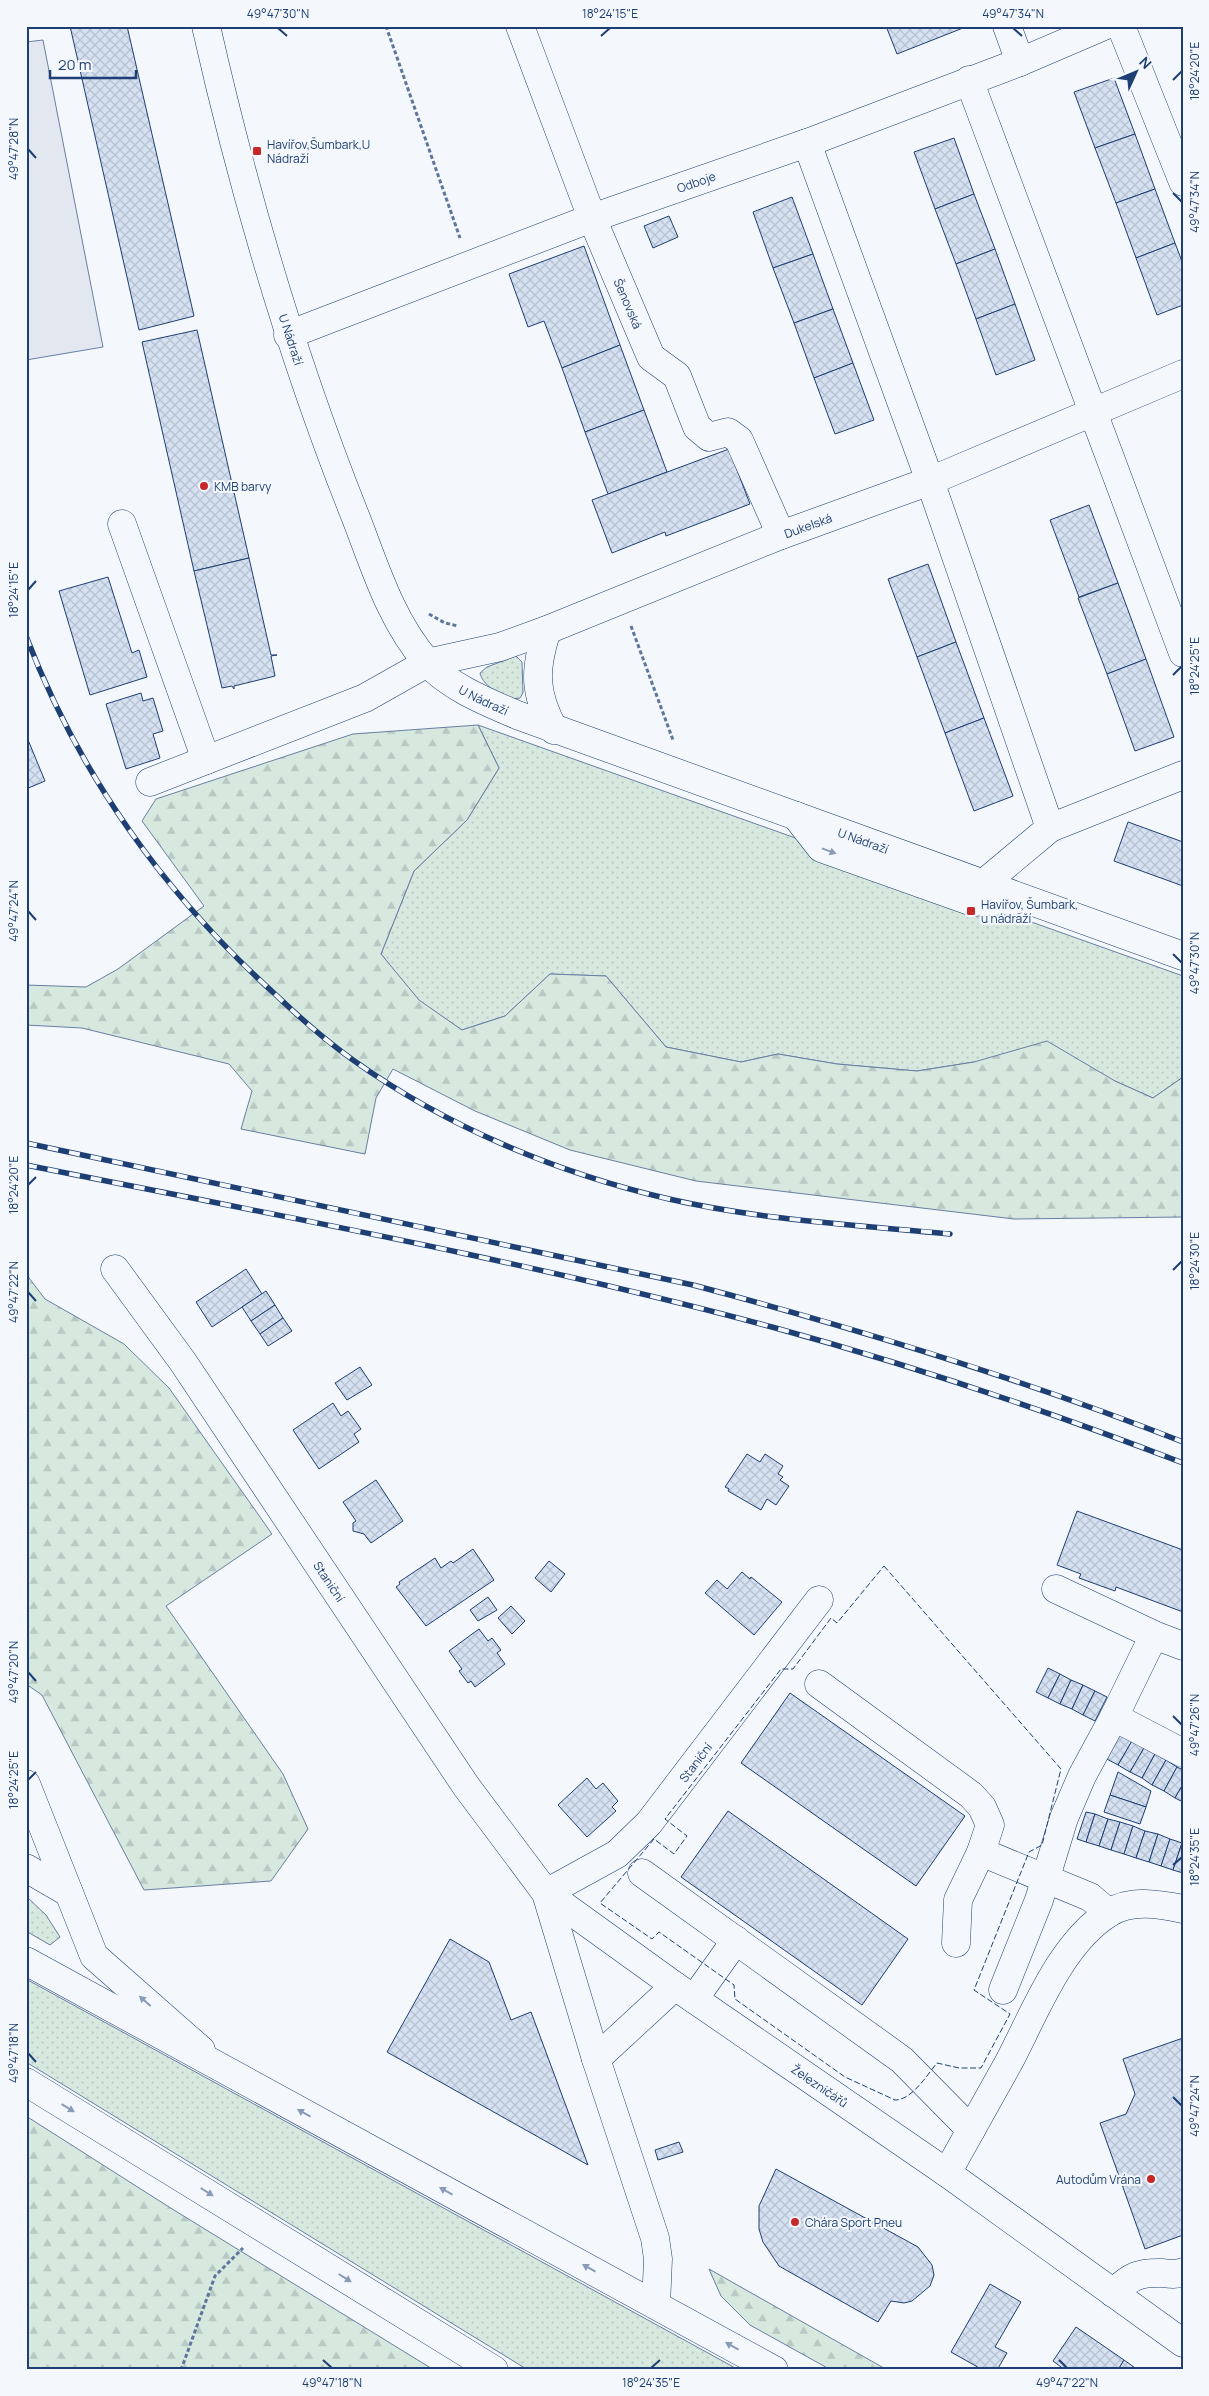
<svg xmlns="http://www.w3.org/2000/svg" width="1209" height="2396" viewBox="0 0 1209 2396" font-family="Manrope,sans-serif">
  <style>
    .grass { fill: url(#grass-dots); stroke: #687fa3 }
    .forest { fill: url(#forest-firs); stroke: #687fa3 }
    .parking { fill: #e3e8f0; stroke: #687fa3 }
    .building { fill: url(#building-cross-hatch); stroke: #1d3f73 }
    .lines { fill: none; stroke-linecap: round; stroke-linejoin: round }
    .minor-casing { stroke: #1d3f73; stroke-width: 29 }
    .highway-casing { stroke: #1d3f73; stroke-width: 29 }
    .path { stroke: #5e769c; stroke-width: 3; stroke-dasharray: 4 2.5; stroke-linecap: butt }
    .minor { stroke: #f4f7fb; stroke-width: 28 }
    .highway { stroke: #f4f7fb; stroke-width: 28 }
    .rail-casing { stroke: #1d3f73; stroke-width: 5.5 }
    .rail { stroke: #f4f7fb; stroke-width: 4; stroke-dasharray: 11; stroke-linecap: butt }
    .fence { stroke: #1d3f73; stroke-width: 1; stroke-dasharray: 6 2.5; stroke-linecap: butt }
    .oneway { fill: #889bb7 }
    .ticks { fill: none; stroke: #1d3f73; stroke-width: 2 }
    .poi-dot { fill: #c62828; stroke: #f4f7fb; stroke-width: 2 }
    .labels { text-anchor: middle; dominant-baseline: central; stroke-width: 4; stroke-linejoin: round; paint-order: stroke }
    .poi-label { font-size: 12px; fill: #1d3f73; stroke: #f4f7fb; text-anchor: start }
    .street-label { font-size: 12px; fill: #1d3f73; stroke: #f4f7fb }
    .neatline { fill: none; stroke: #1d3f73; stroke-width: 2 }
    .ticks-label { font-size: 12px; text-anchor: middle; fill: #1d3f73 }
  </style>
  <defs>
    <pattern id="grass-dots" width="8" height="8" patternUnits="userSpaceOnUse" patternTransform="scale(1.25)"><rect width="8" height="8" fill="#d7e8df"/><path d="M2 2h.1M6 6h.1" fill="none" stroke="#b8c8c3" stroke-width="1.8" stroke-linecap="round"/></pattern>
    <pattern id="forest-firs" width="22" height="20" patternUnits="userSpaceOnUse" patternTransform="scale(1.25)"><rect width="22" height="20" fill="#d7e8df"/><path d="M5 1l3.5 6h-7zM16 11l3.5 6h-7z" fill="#b8c8c3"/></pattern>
    <pattern id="building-cross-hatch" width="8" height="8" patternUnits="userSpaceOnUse" patternTransform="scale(1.25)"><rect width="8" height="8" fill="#d5e0f0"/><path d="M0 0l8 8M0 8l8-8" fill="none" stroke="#b6c1d1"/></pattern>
  </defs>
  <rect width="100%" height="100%" fill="#f4f7fb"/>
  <g class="grass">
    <path d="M516 656 522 662 523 693 520 698C508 702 482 686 480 673L487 667Z"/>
    <path d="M478 725 1183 976V1077L1153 1098 1115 1081 974 1062 917 1071 837 1064 778 1054 741 1062 666 1047 606 976 550 974 505 1016 462 1030 419 1001 381 954 414 871 467 820 499 768Z"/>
    <path d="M26 1896 46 1915 60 1937 50 1945 26 1931Z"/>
    <path d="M26 1979 739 2370H528L26 2062Z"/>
  </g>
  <g class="forest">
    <path d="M478 725 499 768 467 820 414 871 381 954 419 1000 462 1030 505 1016 550 974 606 976 666 1047 741 1062 778 1054 837 1064 917 1071 974 1062 1047 1041 1115 1081 1153 1098 1183 1077V1217L1014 1219 696 1181 570 1150 475 1111 393 1069 376 1098 365 1154 241 1129 252 1091 229 1064 82 1028 26 1025V985L86 987 118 969 204 906 142 821 156 799 353 734Z"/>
    <path d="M26 1274 45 1299 124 1344 169 1388 272 1534 166 1606 283 1774 308 1829 271 1881 144 1890 42 1695 26 1684Z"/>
    <path d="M26 2116 169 2207 434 2370H26Z"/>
    <path d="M709 2269 882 2367 888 2370H831L750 2325 721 2296Z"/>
  </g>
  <path class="parking" d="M43 40 103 347 26 360V42Z"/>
  <g class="building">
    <path d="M70 26H127L194 316 139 330Z"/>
    <path d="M886 26H962L963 28 897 54Z"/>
    <path d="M1114 78 1135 134 1095 148 1074 92Z"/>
    <path d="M1135 134 1155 189 1116 203 1095 148Z"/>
    <path d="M954 138 974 194 935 209 914 152Z"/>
    <path d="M1155 189 1175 243 1136 258 1116 203Z"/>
    <path d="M974 194 995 249 956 264 935 209Z"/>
    <path d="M792 197 813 254 773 268 753 212Z"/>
    <path d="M669 216 678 237 653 248 644 226Z"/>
    <path d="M1175 243 1183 264V305L1157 315 1136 258Z"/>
    <path d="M584 246 620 345 562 368 544 321 528 327 509 274Z"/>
    <path d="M995 249 1015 304 976 319 956 264Z"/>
    <path d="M813 254 833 309 794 323 773 268Z"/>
    <path d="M1015 304 1035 360 996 375 976 319Z"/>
    <path d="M833 309 853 363 814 378 794 323Z"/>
    <path d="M197 330 249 558 194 571 142 342Z"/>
    <path d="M620 345 644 410 585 432 562 368Z"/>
    <path d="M853 363 874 420 835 434 814 378Z"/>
    <path d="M644 410 667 472 608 494 585 432Z"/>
    <path d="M729 449 750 504 666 536 665 532 612 553 592 500Z"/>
    <path d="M1089 505 1118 583 1079 597 1050 520Z"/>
    <path d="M249 558 271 655H277L271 656 275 676 234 686V689L232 686 222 688 194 571Z"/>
    <path d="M928 564 956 642 917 657 888 579Z"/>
    <path d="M108 577 132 653 139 650 147 677 90 695 59 591Z"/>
    <path d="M1118 583 1146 659 1107 674 1078 598Z"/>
    <path d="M956 642 984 718 945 733 917 657Z"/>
    <path d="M1146 659 1174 737 1135 751 1107 674Z"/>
    <path d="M141 693 143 701 153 698 163 731 153 734 160 758 126 769 106 704Z"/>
    <path d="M984 718 1013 796 974 811 945 733Z"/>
    <path d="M26 735 45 781 26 789Z"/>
    <path d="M1128 822 1183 842V886L1114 861Z"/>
    <path d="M246 1269 262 1294 212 1327 196 1302Z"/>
    <path d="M266 1291 275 1305 251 1321 242 1307Z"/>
    <path d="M275 1305 283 1318 260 1334 251 1321Z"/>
    <path d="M283 1318 292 1331 268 1346 260 1334Z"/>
    <path d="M360 1367 372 1385 347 1400 335 1383Z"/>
    <path d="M333 1403 341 1416 348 1411 361 1429 354 1434 359 1442 319 1469 293 1430Z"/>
    <path d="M747 1454 760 1462 765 1454 783 1466 778 1474 783 1477 780 1480 789 1486 776 1505 767 1499 761 1510 728 1491 729 1489 725 1487Z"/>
    <path d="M376 1480 403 1521 371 1543 364 1534 353 1531V1523L356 1521 343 1502Z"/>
    <path d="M1077 1511 1183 1550V1612L1116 1587 1115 1591 1079 1578 1081 1574 1057 1565Z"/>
    <path d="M473 1549 494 1580 426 1626 396 1587 400 1584 399 1582 435 1558 441 1568 451 1561 453 1563Z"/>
    <path d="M549 1561 565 1574 551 1592 535 1578Z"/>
    <path d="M742 1572 750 1579 751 1577 782 1602 754 1635 705 1593 717 1580 727 1589Z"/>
    <path d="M488 1597 497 1610 478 1621 470 1610Z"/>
    <path d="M511 1606 525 1621 512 1634 498 1618Z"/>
    <path d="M479 1629 488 1641 492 1638 501 1650 497 1653 505 1664 475 1687 471 1681 468 1683 459 1671 462 1669 449 1651Z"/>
    <path d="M1048 1668 1060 1674 1048 1698 1036 1692Z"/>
    <path d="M1060 1674 1071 1680 1060 1704 1048 1698Z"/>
    <path d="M1071 1680 1083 1685 1072 1709 1060 1704Z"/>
    <path d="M1083 1685 1095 1691 1083 1715 1072 1709Z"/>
    <path d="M1095 1691 1107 1697 1095 1721 1083 1715Z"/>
    <path d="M790 1693 965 1816 916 1886 741 1763Z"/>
    <path d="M1119 1734 1132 1741 1118 1765 1105 1758Z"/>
    <path d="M1132 1741 1144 1748 1130 1772 1118 1765Z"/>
    <path d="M1144 1748 1155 1754 1142 1778 1130 1772Z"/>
    <path d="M1155 1754 1166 1760 1152 1785 1142 1778Z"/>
    <path d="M1166 1760 1177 1767 1164 1791 1152 1785Z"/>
    <path d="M1177 1767 1183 1770V1784L1175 1798 1164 1791Z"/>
    <path d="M1118 1772 1151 1791 1146 1807 1110 1795Z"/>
    <path d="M587 1778 596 1789 603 1783 618 1801 612 1807 616 1811 587 1837 558 1805Z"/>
    <path d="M1183 1784V1802L1175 1798Z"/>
    <path d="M1110 1795 1146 1807 1140 1824 1104 1812Z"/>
    <path d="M728 1811 908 1939 862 2005 681 1877Z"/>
    <path d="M1086 1812 1095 1814 1086 1842 1077 1839Z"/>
    <path d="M1095 1814 1108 1819 1099 1846 1086 1842Z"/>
    <path d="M1108 1819 1120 1822 1111 1850 1099 1846Z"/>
    <path d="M1120 1822 1133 1826 1124 1854 1111 1850Z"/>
    <path d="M1133 1826 1145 1831 1136 1858 1124 1854Z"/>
    <path d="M1145 1831 1158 1834 1149 1862 1136 1858Z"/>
    <path d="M1158 1834 1170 1839 1161 1866 1149 1862Z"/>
    <path d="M1170 1839 1182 1843 1173 1870 1161 1866Z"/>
    <path d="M1182 1843H1183V1873L1173 1870Z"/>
    <path d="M450 1939 489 1962 511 2020 531 2012 588 2165 387 2052Z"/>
    <path d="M1183 2038V2235L1145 2249 1100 2123 1126 2114 1135 2094 1123 2059Z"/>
    <path d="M679 2142 683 2152 658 2160 655 2150Z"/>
    <path d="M776 2169 918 2247 932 2265 934 2275 930 2286 912 2301 904 2303 891 2301 878 2322 779 2266 763 2242 759 2229V2206Z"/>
    <path d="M990 2284 1021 2302 995 2347 1007 2353 997 2370H983L951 2352Z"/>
    <path d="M1076 2327 1124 2360 1118 2370H1065L1053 2361Z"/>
    <path d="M1124 2360 1138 2370H1118Z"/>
  </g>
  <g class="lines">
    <defs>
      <g id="minor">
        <path id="s1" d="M206 26C244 194 292 358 356 518 375 567 391 621 427 662 449 687 487 702 517 715L1183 956"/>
        <path id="s2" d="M520 26 592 218 651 357 677 376 697 427 709 437 728 432 739 440 781 535"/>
        <path d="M1007 26 1020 62"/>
        <path d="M1121 26 1183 182"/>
        <path d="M969 80 1183 653"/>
        <path d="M807 143 930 481 1050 828"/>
        <path id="s3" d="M288 335 592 218 807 143 1020 62 1104 26"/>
        <path d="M122 524 206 760"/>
        <path d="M547 630C534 670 534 693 554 730"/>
        <path id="s4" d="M150 782 365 698 427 663 500 647 547 630 781 535 930 481 1183 374"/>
        <path d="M796 816 821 848 973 902 1015 900"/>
        <path d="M983 884 1050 828 1183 775"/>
        <path id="s5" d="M115 1269 183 1362 466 1786 546 1893 596 2059"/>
        <path d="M1056 1589 1154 1635 1183 1646"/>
        <path d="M819 1684 971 1795 982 1807 990 1825 981 1852 958 1900 956 1943"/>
        <path d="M1114 1717 1154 1635"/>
        <path d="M26 1784 94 1956 201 2050"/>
        <path d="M981 1852 1090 1897 1109 1913"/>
        <path d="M26 1868 69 1893"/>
        <path d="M642 1873 902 2060 971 2130"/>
        <path id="s6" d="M675 1986 546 1893 617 1854 649 1823 819 1600"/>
        <path d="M1003 1990 1039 1900 1064 1818 1082 1776 1114 1717 1183 1753"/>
        <path d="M694 1999 736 1940"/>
        <path d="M947 2173 1183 2343"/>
        <path d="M1113 2293C1131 2276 1139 2272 1163 2273 1170 2274 1176 2275 1183 2272"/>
        <path id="s7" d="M656 2305 658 2259 655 2238 596 2059 675 1986 947 2173C968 2135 989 2098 1010 2060 1035 2012 1061 1943 1109 1913 1131 1899 1159 1904 1183 1909"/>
      </g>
      <g id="highway">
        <path d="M26 1961 774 2370"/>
        <path d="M26 2082 494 2370"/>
      </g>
    </defs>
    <use href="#minor" class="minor-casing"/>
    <use href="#highway" class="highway-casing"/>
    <g class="path">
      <path d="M386 26 460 238"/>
      <path d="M429 614 445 623 458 626"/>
      <path d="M631 626 673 740"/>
      <path d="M181 2370 215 2276 243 2248"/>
    </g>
    <use href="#minor" class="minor"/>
    <use href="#highway" class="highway"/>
    <defs>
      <g id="rail">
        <path d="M26 636C79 775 166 896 276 995 300 1018 325 1040 353 1060 447 1127 557 1173 669 1199 761 1220 856 1225 950 1234"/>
        <path d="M26 1143 693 1285C858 1329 1023 1379 1183 1442"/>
        <path d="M26 1165C275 1215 527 1261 772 1327 911 1365 1048 1411 1183 1463"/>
      </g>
    </defs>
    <use href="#rail" class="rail-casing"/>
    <use href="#rail" class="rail"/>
    <path class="fence" d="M884 1566 1061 1769 1042 1845 1029 1852 974 1990 1010 2014 981 2068H959L937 2063C927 2075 912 2100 895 2100L845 2077 735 1999 734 1985 659 1932 652 1939 600 1903 654 1839 674 1854 687 1836 665 1819 781 1669H793L831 1618 837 1623Z"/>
  </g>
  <defs><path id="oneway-solid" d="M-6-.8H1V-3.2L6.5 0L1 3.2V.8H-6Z" transform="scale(1.25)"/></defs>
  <g class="oneway">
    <use href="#oneway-solid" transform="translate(829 851) rotate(20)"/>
    <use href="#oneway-solid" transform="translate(145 2001) rotate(-139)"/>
    <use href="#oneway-solid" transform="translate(68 2108) rotate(31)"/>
    <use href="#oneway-solid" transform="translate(304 2113) rotate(-151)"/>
    <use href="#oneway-solid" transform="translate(446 2191) rotate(-151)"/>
    <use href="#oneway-solid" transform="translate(207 2192) rotate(32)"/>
    <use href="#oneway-solid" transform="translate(589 2268) rotate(-151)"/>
    <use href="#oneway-solid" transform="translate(345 2278) rotate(32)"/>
    <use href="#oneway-solid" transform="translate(732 2346) rotate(-151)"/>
  </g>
  <path class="ticks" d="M278 28 287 36M1013 28 1022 36M601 36 610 28M1173 80 1182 71M28 149 36 158M1173 193 1182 202M28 590 36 581M1173 675 1182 666M28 911 36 920M1173 954 1182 963M28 1185 36 1177M1173 1270 1182 1261M28 1292 36 1301M28 1672 36 1681M1173 1716 1182 1725M28 1780 36 1772M1173 1865 1182 1857M28 2053 36 2062M1173 2097 1182 2106M323 2360 332 2368M1059 2360 1067 2368M651 2368 660 2360"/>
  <g class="poi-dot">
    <rect x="252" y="146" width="10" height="10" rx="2.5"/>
    <circle cx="204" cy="486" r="5"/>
    <rect x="966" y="906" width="10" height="10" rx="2.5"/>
    <circle cx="1151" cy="2179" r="5"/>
    <circle cx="795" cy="2222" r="5"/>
  </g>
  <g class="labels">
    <g class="poi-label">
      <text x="267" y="144">Havířov,Šumbark,U<tspan x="267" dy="14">Nádraží</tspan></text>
      <text x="214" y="486">KMB barvy</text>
      <text x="981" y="904">Havířov, Šumbark,<tspan x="981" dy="14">u nádraží</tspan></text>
      <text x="1141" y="2179" text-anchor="end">Autodům Vrána</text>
      <text x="805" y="2222">Chára Sport Pneu</text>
    </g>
    <g class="street-label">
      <text stroke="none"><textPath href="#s3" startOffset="436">Odboje</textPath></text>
      <text stroke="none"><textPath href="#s2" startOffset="298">Šenovská</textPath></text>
      <text stroke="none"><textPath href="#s1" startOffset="325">U Nádraží</textPath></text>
      <text stroke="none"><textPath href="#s4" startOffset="708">Dukelská</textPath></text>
      <text stroke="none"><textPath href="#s1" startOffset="745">U Nádraží</textPath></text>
      <text stroke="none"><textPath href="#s1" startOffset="1150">U Nádraží</textPath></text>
      <text stroke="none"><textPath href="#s5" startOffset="379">Staniční</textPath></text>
      <text stroke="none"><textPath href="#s6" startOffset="361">Staniční</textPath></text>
      <text stroke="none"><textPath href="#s7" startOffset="539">Železničářů</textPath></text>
    </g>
  </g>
  <rect width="1209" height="2396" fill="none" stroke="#f4f7fb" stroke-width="55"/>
  <g transform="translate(1136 72) rotate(46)" stroke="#f4f7fb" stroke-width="4" paint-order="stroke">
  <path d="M0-4L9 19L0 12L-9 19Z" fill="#1d3f73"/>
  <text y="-8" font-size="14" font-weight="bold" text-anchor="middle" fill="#1d3f73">N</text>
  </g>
  <path d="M50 70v8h86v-8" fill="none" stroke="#1d3f73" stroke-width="2.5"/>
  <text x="58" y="70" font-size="15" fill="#1d3f73" stroke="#f4f7fb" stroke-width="4" paint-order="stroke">20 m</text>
  <rect x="28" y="28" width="1154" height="2340" class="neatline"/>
  <g class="ticks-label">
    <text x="278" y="18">49°47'30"N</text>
    <text x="610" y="18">18°24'15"E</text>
    <text x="1013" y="18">49°47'34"N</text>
    <text transform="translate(1195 71) rotate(-90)" y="4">18°24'20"E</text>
    <text transform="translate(14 149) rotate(-90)" y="4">49°47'28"N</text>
    <text transform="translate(1195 202) rotate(-90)" y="4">49°47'34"N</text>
    <text transform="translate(14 590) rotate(-90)" y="4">18°24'15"E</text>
    <text transform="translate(1195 666) rotate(-90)" y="4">18°24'25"E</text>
    <text transform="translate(14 911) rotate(-90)" y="4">49°47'24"N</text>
    <text transform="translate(1195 963) rotate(-90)" y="4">49°47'30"N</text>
    <text transform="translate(14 1185) rotate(-90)" y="4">18°24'20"E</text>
    <text transform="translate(1195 1261) rotate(-90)" y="4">18°24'30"E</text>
    <text transform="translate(14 1292) rotate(-90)" y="4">49°47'22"N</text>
    <text transform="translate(14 1672) rotate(-90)" y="4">49°47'20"N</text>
    <text transform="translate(1195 1725) rotate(-90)" y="4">49°47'26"N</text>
    <text transform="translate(14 1780) rotate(-90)" y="4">18°24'25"E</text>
    <text transform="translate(1195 1857) rotate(-90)" y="4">18°24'35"E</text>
    <text transform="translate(14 2053) rotate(-90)" y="4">49°47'18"N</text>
    <text transform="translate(1195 2106) rotate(-90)" y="4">49°47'24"N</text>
    <text x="332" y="2387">49°47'18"N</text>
    <text x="651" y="2387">18°24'35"E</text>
    <text x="1067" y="2387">49°47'22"N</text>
  </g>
</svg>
